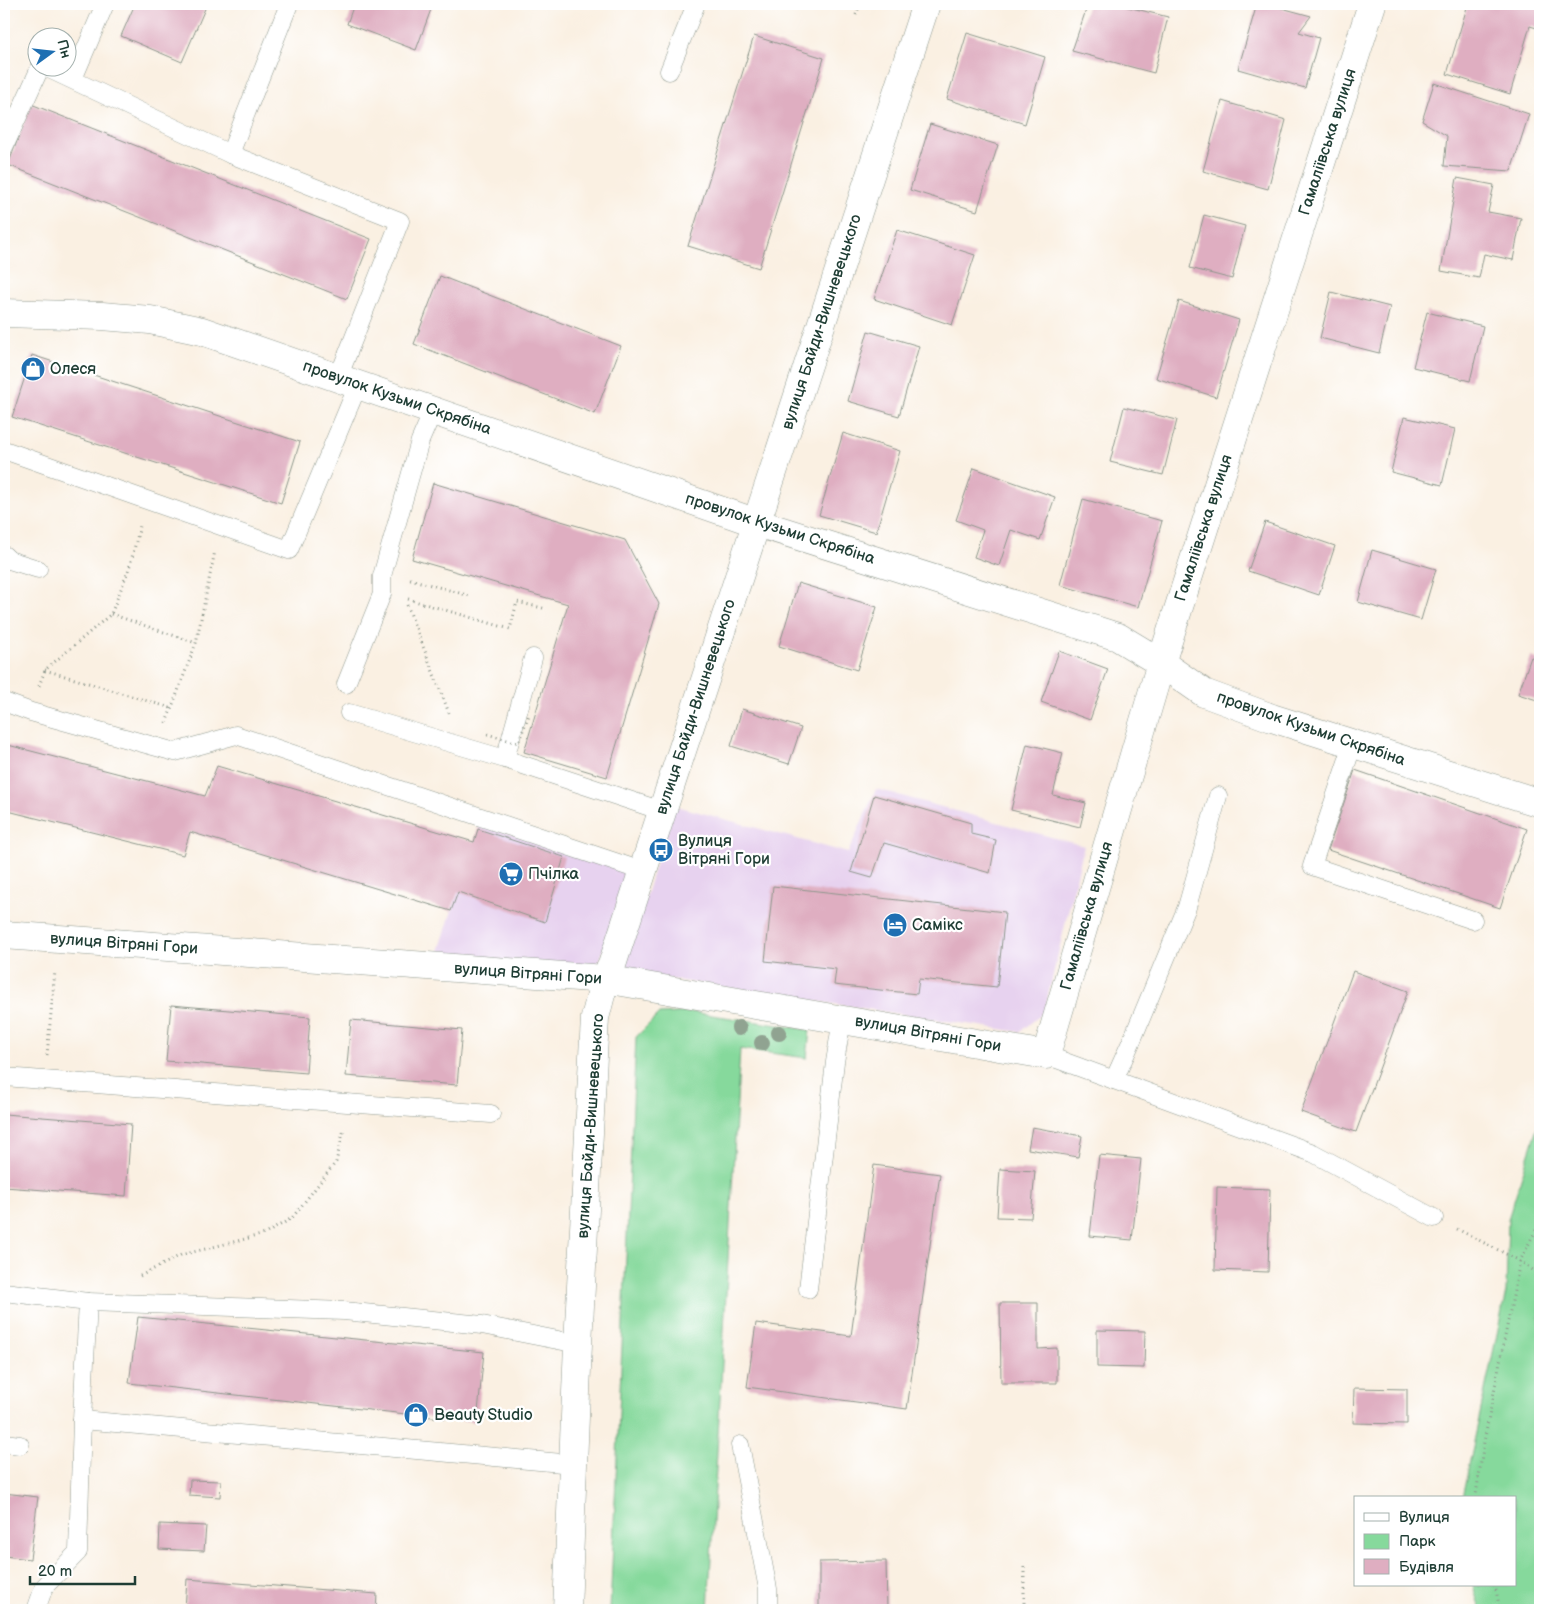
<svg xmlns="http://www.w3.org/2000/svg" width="1544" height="1614" viewBox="0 0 1544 1614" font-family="'Balsamiq Sans',sans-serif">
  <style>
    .built { fill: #e7d2ef }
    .green { fill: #86d99c; stroke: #528b68 }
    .building { fill: #dfaec1 }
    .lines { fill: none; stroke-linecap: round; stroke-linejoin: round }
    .service-casing { stroke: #8c968b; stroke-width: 19 }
    .minor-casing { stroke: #8c968b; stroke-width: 29 }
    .path { stroke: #8c968b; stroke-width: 3; stroke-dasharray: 1 4; stroke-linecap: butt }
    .service { stroke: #fff; stroke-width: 18 }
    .minor { stroke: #fff; stroke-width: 28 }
    .path-bridge { stroke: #8c968b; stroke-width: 3; stroke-dasharray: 1 4; stroke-linecap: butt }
    .tree { fill: #90a391 }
    .labels { text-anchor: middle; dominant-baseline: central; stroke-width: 4.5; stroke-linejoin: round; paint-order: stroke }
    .street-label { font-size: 16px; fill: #1f3d34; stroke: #fff }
    .poi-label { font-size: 16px; fill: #1f3d34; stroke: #fff; text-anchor: start }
  </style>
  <rect width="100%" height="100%" fill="#fff"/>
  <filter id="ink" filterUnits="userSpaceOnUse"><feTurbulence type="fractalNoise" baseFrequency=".02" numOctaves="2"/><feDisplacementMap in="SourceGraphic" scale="10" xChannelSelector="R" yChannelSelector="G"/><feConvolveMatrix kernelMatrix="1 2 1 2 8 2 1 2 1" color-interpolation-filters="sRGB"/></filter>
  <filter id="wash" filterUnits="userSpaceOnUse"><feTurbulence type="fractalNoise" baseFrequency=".0096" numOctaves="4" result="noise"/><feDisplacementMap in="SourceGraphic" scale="20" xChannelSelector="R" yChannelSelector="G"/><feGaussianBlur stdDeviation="1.12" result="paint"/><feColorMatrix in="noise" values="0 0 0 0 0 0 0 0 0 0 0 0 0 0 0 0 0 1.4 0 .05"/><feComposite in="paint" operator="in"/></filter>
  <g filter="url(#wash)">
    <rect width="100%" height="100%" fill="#faf0e2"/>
    <g class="built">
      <path d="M876 789 1084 846 1044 1012 1020 1032 623 972 673 805 848 853Z"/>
      <path d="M480 824 628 870 600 960 590 968 437 957Z"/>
    </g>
    <g class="green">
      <path d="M692 1012 810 1030 807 1058 740 1049 708 1610H610L636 1037 659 1014Z"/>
      <path d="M1540 1119V1610H1480L1473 1585H1515V1498H1462L1506 1292 1508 1219Z"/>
    </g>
    <g id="blocks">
      <g class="building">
        <path d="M135 4H207L182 62 121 36Z"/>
        <path d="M354 4H433L416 50 347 24Z"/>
        <path d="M825 4H842L841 9Z"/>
        <path d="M1088 4H1116L1168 17 1154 73 1072 51Z"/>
        <path d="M1257 4H1267L1311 16 1299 32 1319 38 1305 88 1238 69Z"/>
        <path d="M1468 4H1540V29L1530 26 1510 94 1447 74Z"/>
        <path d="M967 33 1045 57 1025 124 947 99Z"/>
        <path d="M754 36 824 58 759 268 688 246Z"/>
        <path d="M1434 83 1529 114 1511 171 1444 166 1447 136 1422 121Z"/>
        <path d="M1222 101 1286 120 1268 189 1203 171Z"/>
        <path d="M31 104 371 239 347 299 8 165Z"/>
        <path d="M930 124 998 145 977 211 910 190Z"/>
        <path d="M1457 178 1494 185 1488 212 1521 218 1513 260 1484 254 1479 278 1441 271Z"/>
        <path d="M1204 215 1245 226 1232 279 1190 268Z"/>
        <path d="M897 230 975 255 952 325 874 299Z"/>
        <path d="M440 276 621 346 595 414 414 344Z"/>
        <path d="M1331 292 1390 307 1379 353 1320 338Z"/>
        <path d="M1179 301 1239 320 1216 397 1156 378Z"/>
        <path d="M1427 312 1483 326 1470 381 1413 367Z"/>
        <path d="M868 331 919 346 899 416 848 401Z"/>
        <path d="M32 355 300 442 281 503 12 417Z"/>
        <path d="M1124 407 1177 420 1163 475 1110 462Z"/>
        <path d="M1404 417 1455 429 1442 485 1391 472Z"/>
        <path d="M843 433 900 451 876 532 819 515Z"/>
        <path d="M974 468 1055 497 1040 540 1011 530 999 566 974 557 983 530 956 520Z"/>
        <path d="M433 483 625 540 659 604 607 777 524 752 568 604 412 559Z"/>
        <path d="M1083 499 1162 521 1138 607 1060 585Z"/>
        <path d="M1265 522 1335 546 1319 595 1248 571Z"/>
        <path d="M1372 550 1436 569 1421 620 1358 602Z"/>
        <path d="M798 583 877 607 857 670 779 646Z"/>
        <path d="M1059 651 1108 669 1090 720 1041 702Z"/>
        <path d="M1531 657 1540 660V701L1518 694Z"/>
        <path d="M742 709 801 728 789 764 731 746Z"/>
        <path d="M4 744 205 796 217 766 474 842 478 829 564 857 545 922 458 892 451 911 190 832 183 855 4 810Z"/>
        <path d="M1027 744 1063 753 1053 795 1086 803 1080 827 1011 810Z"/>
        <path d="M1355 770 1527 829 1500 908 1328 850Z"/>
        <path d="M874 795 971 823V834L996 840 990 873 884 843 872 878 851 872Z"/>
        <path d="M773 886 1005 912 997 987 919 979 917 994 834 985 836 969 765 961Z"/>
        <path d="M1540 952V969L1535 967Z"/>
        <path d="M1353 971 1408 991 1356 1132 1301 1112Z"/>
        <path d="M171 1005 310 1017 306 1073 166 1061Z"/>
        <path d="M351 1020 462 1030 457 1085 346 1076Z"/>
        <path d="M4 1114 131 1124 126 1196 4 1187Z"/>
        <path d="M1032 1127 1082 1136 1078 1157 1028 1149Z"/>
        <path d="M1099 1155 1141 1159 1132 1240 1090 1236Z"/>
        <path d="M874 1165 940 1174 907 1409 747 1387 756 1323 851 1336Z"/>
        <path d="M1000 1169 1035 1171 1031 1218 997 1217Z"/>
        <path d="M1217 1187 1270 1189 1268 1272 1215 1270Z"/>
        <path d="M1000 1303H1038V1349L1057 1348V1383H1001Z"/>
        <path d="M138 1317 484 1352 477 1422 129 1383Z"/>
        <path d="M1097 1330 1145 1331 1144 1368 1097 1367Z"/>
        <path d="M1354 1388 1407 1389V1424L1353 1423Z"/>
        <path d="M190 1480 221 1481 220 1497 189 1495Z"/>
        <path d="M4 1493 38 1497 30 1559 4 1556Z"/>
        <path d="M160 1524 206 1526 204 1551 159 1549Z"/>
        <path d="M886 1561 887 1610H819V1562Z"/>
        <path d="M187 1579 377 1594 376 1610H185Z"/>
      </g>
    </g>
  </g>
  <g filter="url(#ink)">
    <use href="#blocks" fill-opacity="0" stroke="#8c968b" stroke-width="1"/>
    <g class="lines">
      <defs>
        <g id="service">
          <path d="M47 68 230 154 400 221 338 378"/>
          <path d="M669 71 696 4"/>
          <path d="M73 79 105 4"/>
          <path d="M4 147 40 68"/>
          <path d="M230 154 289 4"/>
          <path d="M4 450 289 550 358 385"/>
          <path d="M4 555 9 560 38 569"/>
          <path d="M533 658 505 759 662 811"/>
          <path d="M346 684 382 594V576L420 441 433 411"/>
          <path d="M4 702 31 712 175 752 236 735 642 871"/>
          <path d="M349 713 505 759"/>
          <path d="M1353 744 1312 866 1473 920"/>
          <path d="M1046 1055 1313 1153 1434 1218"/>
          <path d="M4 1077 491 1114"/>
          <path d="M1114 1080 1132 1040 1187 907 1218 796"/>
          <path d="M808 1289 835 1062 842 1019"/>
          <path d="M4 1292 88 1302 82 1420 78 1552 44 1587 36 1610"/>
          <path d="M88 1302 344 1311 482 1325 578 1344"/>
          <path d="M82 1420 573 1464"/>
          <path d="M4 1443 20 1445"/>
          <path d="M740 1445 768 1589V1610"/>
        </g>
        <g id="minor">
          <path d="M4 313 102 316 150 320 202 331 757 523 1118 637 1161 663 1204 693 1272 718 1540 803"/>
          <path d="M4 935 605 979 1046 1055 1161 663 1372 4"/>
          <path d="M567 1610 578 1344 595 1018 605 979 612 965 926 4"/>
        </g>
      </defs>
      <use href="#service" class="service-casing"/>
      <use href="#minor" class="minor-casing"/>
      <g class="path">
        <path d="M856 15 860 4"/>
        <path d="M410 579 470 596"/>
        <path d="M408 599 510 629 517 602 547 609"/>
        <path d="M407 605 449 713"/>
        <path d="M111 614 196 643"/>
        <path d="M45 670 171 708"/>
        <path d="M39 686 45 670 111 614 129 569 140 526"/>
        <path d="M166 723 196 643 215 551"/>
        <path d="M47 1055 55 971"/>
        <path d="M1457 1229 1520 1261 1540 1275"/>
        <path d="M140 1276 181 1255 265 1234 292 1218 336 1162 344 1129"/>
        <path d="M1477 1498 1476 1495 1484 1442 1520 1261 1540 1222"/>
        <path d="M1024 1567V1610"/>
        <path d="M1495 1585 1500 1610"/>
      </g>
      <use href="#service" class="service"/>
      <use href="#minor" class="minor"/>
      <path class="path-bridge" d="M487 734 518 743 529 715"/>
    </g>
    <g class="tree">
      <circle cx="739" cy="1028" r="8"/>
      <circle cx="779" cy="1033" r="8"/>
      <circle cx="762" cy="1043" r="8"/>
    </g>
  </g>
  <defs>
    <symbol id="shop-disc" viewBox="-11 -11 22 22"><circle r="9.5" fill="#1f6fb2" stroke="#fff"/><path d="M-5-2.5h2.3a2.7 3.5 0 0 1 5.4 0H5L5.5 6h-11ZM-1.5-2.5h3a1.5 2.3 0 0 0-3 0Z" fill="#fff"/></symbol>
    <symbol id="bus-disc" viewBox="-11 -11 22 22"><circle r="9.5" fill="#1f6fb2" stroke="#fff"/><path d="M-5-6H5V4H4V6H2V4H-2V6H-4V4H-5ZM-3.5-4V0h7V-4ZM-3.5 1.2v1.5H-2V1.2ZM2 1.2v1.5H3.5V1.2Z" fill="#fff"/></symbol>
    <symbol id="supermarket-disc" viewBox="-11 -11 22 22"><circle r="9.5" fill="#1f6fb2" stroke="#fff"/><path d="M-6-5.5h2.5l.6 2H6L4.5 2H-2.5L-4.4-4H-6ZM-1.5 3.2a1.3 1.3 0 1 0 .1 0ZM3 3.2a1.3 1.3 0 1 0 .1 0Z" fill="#fff"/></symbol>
    <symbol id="hotel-disc" viewBox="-11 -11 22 22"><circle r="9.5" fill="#1f6fb2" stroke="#fff"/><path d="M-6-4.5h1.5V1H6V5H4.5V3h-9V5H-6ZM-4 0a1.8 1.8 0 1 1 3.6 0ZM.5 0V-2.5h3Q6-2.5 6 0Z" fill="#fff"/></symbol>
  </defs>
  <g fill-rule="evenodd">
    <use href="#shop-disc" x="19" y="355" width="28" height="28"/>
    <use href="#bus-disc" x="647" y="836" width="28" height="28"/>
    <use href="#supermarket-disc" x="497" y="860" width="28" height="28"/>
    <use href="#hotel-disc" x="881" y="911" width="28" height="28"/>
    <use href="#shop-disc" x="402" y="1401" width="28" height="28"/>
  </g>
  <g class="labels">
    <g class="street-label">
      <text transform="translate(1328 142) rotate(-72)">Гамаліївська вулиця</text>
      <text transform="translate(822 322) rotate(-72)">вулиця Байди-Вишневецького</text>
      <text transform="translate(397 398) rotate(19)">провулок Кузьми Скрябіна</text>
      <text transform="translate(1204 528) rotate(-72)">Гамаліївська вулиця</text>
      <text transform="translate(780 529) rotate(18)">провулок Кузьми Скрябіна</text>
      <text transform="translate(696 707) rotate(-72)">вулиця Байди-Вишневецького</text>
      <text transform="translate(1311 729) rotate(19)">провулок Кузьми Скрябіна</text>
      <text transform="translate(1087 916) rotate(-74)">Гамаліївська вулиця</text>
      <text transform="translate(124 944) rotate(4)">вулиця Вітряні Гори</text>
      <text transform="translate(528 974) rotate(4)">вулиця Вітряні Гори</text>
      <text transform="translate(928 1034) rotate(10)">вулиця Вітряні Гори</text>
      <text transform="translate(591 1126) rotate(-86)">вулиця Байди-Вишневецького</text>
    </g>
    <g class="poi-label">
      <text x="50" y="369">Олеся</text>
      <text x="678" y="841">Вулиця<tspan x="678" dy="18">Вітряні Гори</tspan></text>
      <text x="528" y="874">Пчілка</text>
      <text x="912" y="925">Самікс</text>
      <text x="434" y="1415">Beauty Studio</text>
    </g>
  </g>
  <rect width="1544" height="1614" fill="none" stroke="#fff" stroke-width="20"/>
  <rect x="1354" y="1496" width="162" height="90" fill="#ffffff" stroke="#a5b1ae"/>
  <rect x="1364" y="1513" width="25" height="8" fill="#ffffff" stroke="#a5b1ae"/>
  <text x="1399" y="1522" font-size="15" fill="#1f3d34">Вулиця</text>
  <rect x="1364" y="1534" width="25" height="15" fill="#86d99c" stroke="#a5b1ae"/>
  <text x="1399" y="1546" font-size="15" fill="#1f3d34">Парк</text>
  <rect x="1364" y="1559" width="25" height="15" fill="#dfaec1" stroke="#a5b1ae"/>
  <text x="1399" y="1572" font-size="15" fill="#1f3d34">Будівля</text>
  <g transform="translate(52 52) rotate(75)"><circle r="24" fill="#ffffff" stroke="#a5b1ae"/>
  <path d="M0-4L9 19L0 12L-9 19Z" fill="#1f6fb2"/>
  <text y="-8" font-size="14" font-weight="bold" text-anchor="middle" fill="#1f3d34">Пн</text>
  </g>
  <path d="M30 1576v8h105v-8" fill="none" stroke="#1f3d34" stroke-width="2.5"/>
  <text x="38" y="1576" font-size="15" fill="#1f3d34" stroke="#ffffff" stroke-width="4" paint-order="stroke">20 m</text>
</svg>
